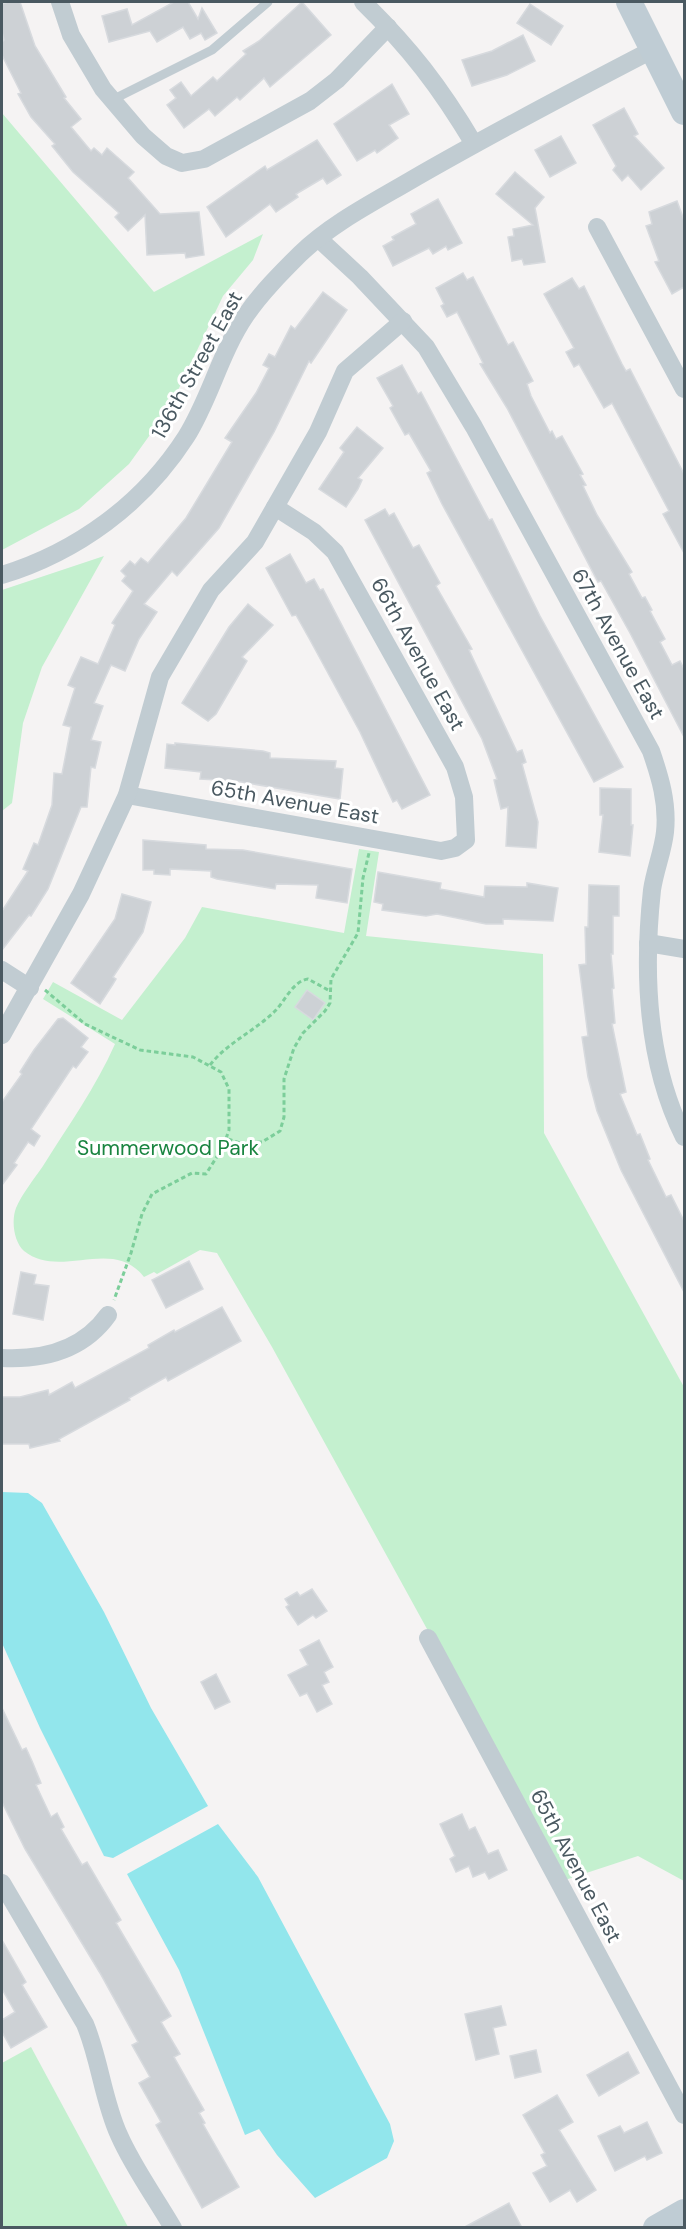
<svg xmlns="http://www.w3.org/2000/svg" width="686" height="2229" viewBox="0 0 686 2229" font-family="'DM Sans',sans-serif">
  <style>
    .green { fill: #c4f0cf }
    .water { fill: #92e6ec }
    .building { fill: #cdd1d5; stroke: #d7dade; stroke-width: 1.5 }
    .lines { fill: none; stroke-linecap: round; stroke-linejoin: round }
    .path { stroke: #7cce9a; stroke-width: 3; stroke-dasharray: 4.5 3; stroke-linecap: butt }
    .lane { stroke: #c1ccd2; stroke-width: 9 }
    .street { stroke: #c1ccd2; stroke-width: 18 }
    .secondary { stroke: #bfccd4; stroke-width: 26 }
    .labels { text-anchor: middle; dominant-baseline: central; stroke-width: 6; stroke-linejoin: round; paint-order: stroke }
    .street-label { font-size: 21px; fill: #4a5961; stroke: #fff }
    .park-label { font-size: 21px; fill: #198440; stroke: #fff }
  </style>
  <rect width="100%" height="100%" fill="#f5f3f3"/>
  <g class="green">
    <path d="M2 113 154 292 263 234 253 260 223 296 170 407 129 464 79 509 2 550Z"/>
    <path d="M104 556 42 667 23 723 12 803 2 811V590Z"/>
    <path d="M359 849 379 852 366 936 543 954 544 1133 684 1387V1881L638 1856 565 1880 272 1347 217 1253 200 1250 157 1274 154 1272 144 1277C113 1236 60 1280 24 1251 14 1242 11 1221 16 1208 22 1194 34 1179 43 1166 68 1126 96 1087 115 1044L43 999 53 982 122 1020 185 938 202 907 344 933Z"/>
    <path d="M31 2047 128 2227H2V2063Z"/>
  </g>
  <g class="water">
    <path d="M2 1492 28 1493 42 1503 104 1612 151 1708 208 1806 113 1858 104 1856 40 1728 2 1643Z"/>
    <path d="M218 1824 258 1877 390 2124 394 2141 387 2158 315 2198 277 2155 259 2129 245 2135 179 1970 127 1874Z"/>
  </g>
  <g class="building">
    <path d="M8 2H20L35 46 66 97 64 98 81 119 71 127 91 151 94 148 102 155 107 148 134 172 128 178 160 214 199 212 204 255 186 258 185 253 147 255 145 215 128 231 115 217 119 213 73 172 52 146 55 144 31 117 18 94 21 93 2 55V42L4 40 2 32V4Z"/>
    <path d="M174 2H188L198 19 202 8 217 33 205 40 201 33 190 39 183 27 157 42 150 31 109 42 102 16 127 9 132 25Z"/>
    <path d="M302 2 331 35 270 87 264 78 240 100 237 97 215 116 209 109 184 128 167 105 176 98 170 90 181 82 191 96 213 77 217 81 246 54 243 51 259 41Z"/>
    <path d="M530 4 563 26 551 45 517 23Z"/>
    <path d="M523 35 535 61 507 75 472 86 462 60 492 51Z"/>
    <path d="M392 84 409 114 389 125 398 138 377 153 375 150 357 161 334 124Z"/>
    <path d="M624 108 638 134 634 136 664 168 641 190 628 175 622 181 613 170 616 166 593 125Z"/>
    <path d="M561 136 576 163 550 177 535 150Z"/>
    <path d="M317 140 341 175 327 184 323 178 296 194 298 197 276 212 270 204 226 237 207 207 265 166 267 170Z"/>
    <path d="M515 172 544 197 535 208 545 262 524 265 522 259 512 261 508 237 514 236 513 229 533 225 496 194Z"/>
    <path d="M438 199 462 243 448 250 446 246 433 254 429 248 393 266 383 246 394 240 392 237 416 224 411 214Z"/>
    <path d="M677 201 684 220V287L672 294 655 262 659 261 646 226 652 224 649 212Z"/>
    <path d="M463 273 467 280 473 277 508 345 513 342 533 381 527 384 531 396 550 433 552 431 556 439 562 436 583 474 580 475 586 485 583 486 597 515 632 572 629 574 642 598 645 597 652 610 650 611 665 639 660 642 672 665 680 661 684 669V737L630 633 601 581 598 582 507 408 480 364 483 363 457 312 447 317 441 306 444 304 436 288Z"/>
    <path d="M572 278 579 289 584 286 622 364 626 371 630 369 684 474V553L663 514 669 511 612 403 604 408 579 364 574 367 566 352 574 348 544 294Z"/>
    <path d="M323 292 347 310 311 363 309 361 274 432 219 528 177 576 172 571 144 604 157 612 139 639 125 671 111 665 94 703 103 706 91 740 101 742 95 768 91 767 87 807H81L48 889 31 916 29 915 2 950V911L28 871 23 869 34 843 38 845 52 805 54 773 62 774 71 727 63 725 75 688 68 685 81 657 98 664 115 625 112 623 133 591 122 581 126 576 121 571 130 561 135 565 141 558 148 563 186 518 232 442 225 438 256 393 269 368 263 365 269 354 275 357 291 326 295 329Z"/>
    <path d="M402 365 418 394 421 392 489 520 492 519 540 616 623 767 594 782 442 504 427 473 431 471 409 433 405 435 390 408 393 406 377 378Z"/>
    <path d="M357 427 383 448 358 478 362 480 358 489 346 507 319 489 344 452 340 448Z"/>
    <path d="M385 509 389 516 394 513 413 548 419 545 440 583 436 586 472 649 469 650 517 752 522 750 526 762 522 764 538 822 536 848 506 846 508 807 501 809 494 780 497 779 482 739 365 520Z"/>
    <path d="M290 554 306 583 314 579 320 590 323 589 430 795 402 809 397 800 393 802 360 732 310 640 296 615 292 616 266 568Z"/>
    <path d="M248 604 273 625 242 657 247 661 216 714 208 721 182 703 229 627Z"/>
    <path d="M175 743 263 751 270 753V758L336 761 335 768 343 769 340 799 236 781 200 779 201 772 165 768 167 744 175 745Z"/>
    <path d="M600 788 631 789V825H633L630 856 599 852 603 815H600Z"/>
    <path d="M143 840 206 845V849L243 850 352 869 347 903 316 898 318 885 276 884 275 889 217 879 211 877V871L170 869V875L154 874V870H143Z"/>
    <path d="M378 872 441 883 440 889 484 897 485 886 527 887V883L558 888 553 921 503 919V924H486L437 914 426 916 382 910 383 904 374 902Z"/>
    <path d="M589 885 619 886V916H613V954H611L614 988 612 989 615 1023 612 1024 626 1092 620 1094 637 1135 640 1134 650 1159 648 1160 666 1197 671 1195 684 1221V1292L621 1170 597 1111 588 1077 582 1037 588 1036 579 965 586 964 585 927H588Z"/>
    <path d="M122 894 151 902 143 932 113 977 116 979 113 984 100 1004 71 983 115 919Z"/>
    <path d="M307 990 325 1003 313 1020 295 1007Z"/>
    <path d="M63 1018 88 1038 81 1047 88 1052 76 1068 73 1066 31 1129 40 1136 34 1146 28 1142 14 1163 17 1165 2 1185V1102L22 1074 20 1072 34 1050 58 1019Z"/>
    <path d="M189 1261 203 1289 166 1308 152 1280Z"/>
    <path d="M21 1272 36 1275 34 1284 49 1286 43 1320 13 1314Z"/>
    <path d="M222 1307 241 1341 168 1381 166 1377 129 1398 130 1400 59 1439 60 1441 30 1448 29 1444H2V1397H20L48 1390 49 1395 72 1382 75 1388 149 1348 148 1345 174 1330 175 1332Z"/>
    <path d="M312 1589 327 1611 316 1618 313 1615 298 1625 286 1607 289 1605 285 1599 297 1592 300 1596Z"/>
    <path d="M319 1640 333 1667 324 1672 329 1682 322 1685 332 1704 317 1712 307 1693 300 1696 288 1675 308 1665 300 1650Z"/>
    <path d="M216 1674 230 1702 215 1709 201 1682Z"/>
    <path d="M2 1708 22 1750 26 1748 32 1761 41 1783 36 1785 51 1817 57 1813 64 1827 61 1829 82 1865 87 1862 121 1920 116 1923 171 2016 161 2022 180 2054 174 2057 204 2110 199 2113 205 2123 203 2124 239 2187 202 2208 156 2125 161 2122 139 2083 150 2077 132 2045 138 2042 100 1973 25 1849 2 1802Z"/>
    <path d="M462 1814 469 1830 475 1827 488 1854 498 1850 507 1870 489 1879 485 1872 473 1877 469 1866 456 1872 450 1859 455 1856 440 1824Z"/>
    <path d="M2 1940 26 1982 22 1985 47 2027 11 2048 2 2032V2020L15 2012 2 1989Z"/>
    <path d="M501 2006 506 2025 493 2028 499 2054 476 2060 465 2014Z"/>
    <path d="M536 2050 541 2072 515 2078 510 2056Z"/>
    <path d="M628 2052 639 2073 599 2096 587 2075Z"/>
    <path d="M557 2095 573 2122 559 2130 596 2190 577 2202 570 2190 550 2202 533 2173 547 2166 541 2155 545 2153 523 2115Z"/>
    <path d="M647 2122 662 2153 647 2160 645 2156 615 2171 598 2136 620 2126 624 2133Z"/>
    <path d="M509 2203 522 2228H463Z"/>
  </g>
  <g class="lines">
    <g class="path">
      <path d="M45 990 85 1024 140 1050 193 1057 221 1072 229 1089V1130L223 1147 206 1174 192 1173 152 1194 142 1214 131 1253 114 1300"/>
      <path d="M210 1065C228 1042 255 1031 275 1011 285 1001 293 981 308 979L330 991"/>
      <path d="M228 1139 240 1143 262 1142 280 1131 284 1117V1079L294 1048 303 1033 325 1011 330 1003 331 979 358 933 363 878 369 853"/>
    </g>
    <path class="lane" d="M112 100 212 50 268 2"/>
    <g class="street">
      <path d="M60 2 71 35 103 89 143 136 166 156 182 163 204 159 310 101 337 80 388 27"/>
      <path d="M363 2C410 48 440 87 474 144"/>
      <path d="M597 227 684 389"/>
      <path d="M319 239 360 277 426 347 474 427 651 751C660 777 668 803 665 832 663 851 655 870 652 890 643 973 646 1061 684 1137"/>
      <path d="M2 575C77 552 143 504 186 437 210 399 220 353 246 315 261 293 281 273 300 254 332 223 374 202 413 179 491 134 571 92 652 50"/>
      <path d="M127 795 441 851 455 848 466 840 464 797 455 767 335 552 314 532 275 507"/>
      <path d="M648 943 684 949"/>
      <path d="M2 970 30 988"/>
      <path d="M2 1035 81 894 127 795 160 677 211 590 255 542 318 432 345 371 403 321"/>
      <path d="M2 1358C43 1360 83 1350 108 1315"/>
      <path d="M428 1638 684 2115"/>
      <path d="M2 1883 85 2024C100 2060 103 2100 119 2135 133 2167 155 2197 173 2228"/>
    </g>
    <g class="secondary">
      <path d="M629 2 684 112"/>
      <path d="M656 2228 684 2212"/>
    </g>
  </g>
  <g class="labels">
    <g class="street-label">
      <text transform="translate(197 365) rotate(-61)">136th Street East</text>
      <text transform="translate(618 644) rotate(61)">67th Avenue East</text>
      <text transform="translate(418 654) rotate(61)">66th Avenue East</text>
      <text transform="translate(295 802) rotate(10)">65th Avenue East</text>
      <text transform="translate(576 1866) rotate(62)">65th Avenue East</text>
    </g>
    <g class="park-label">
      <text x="168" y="1148">Summerwood Park</text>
    </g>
  </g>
  <rect width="686" height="2229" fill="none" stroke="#4a5961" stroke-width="6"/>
</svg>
